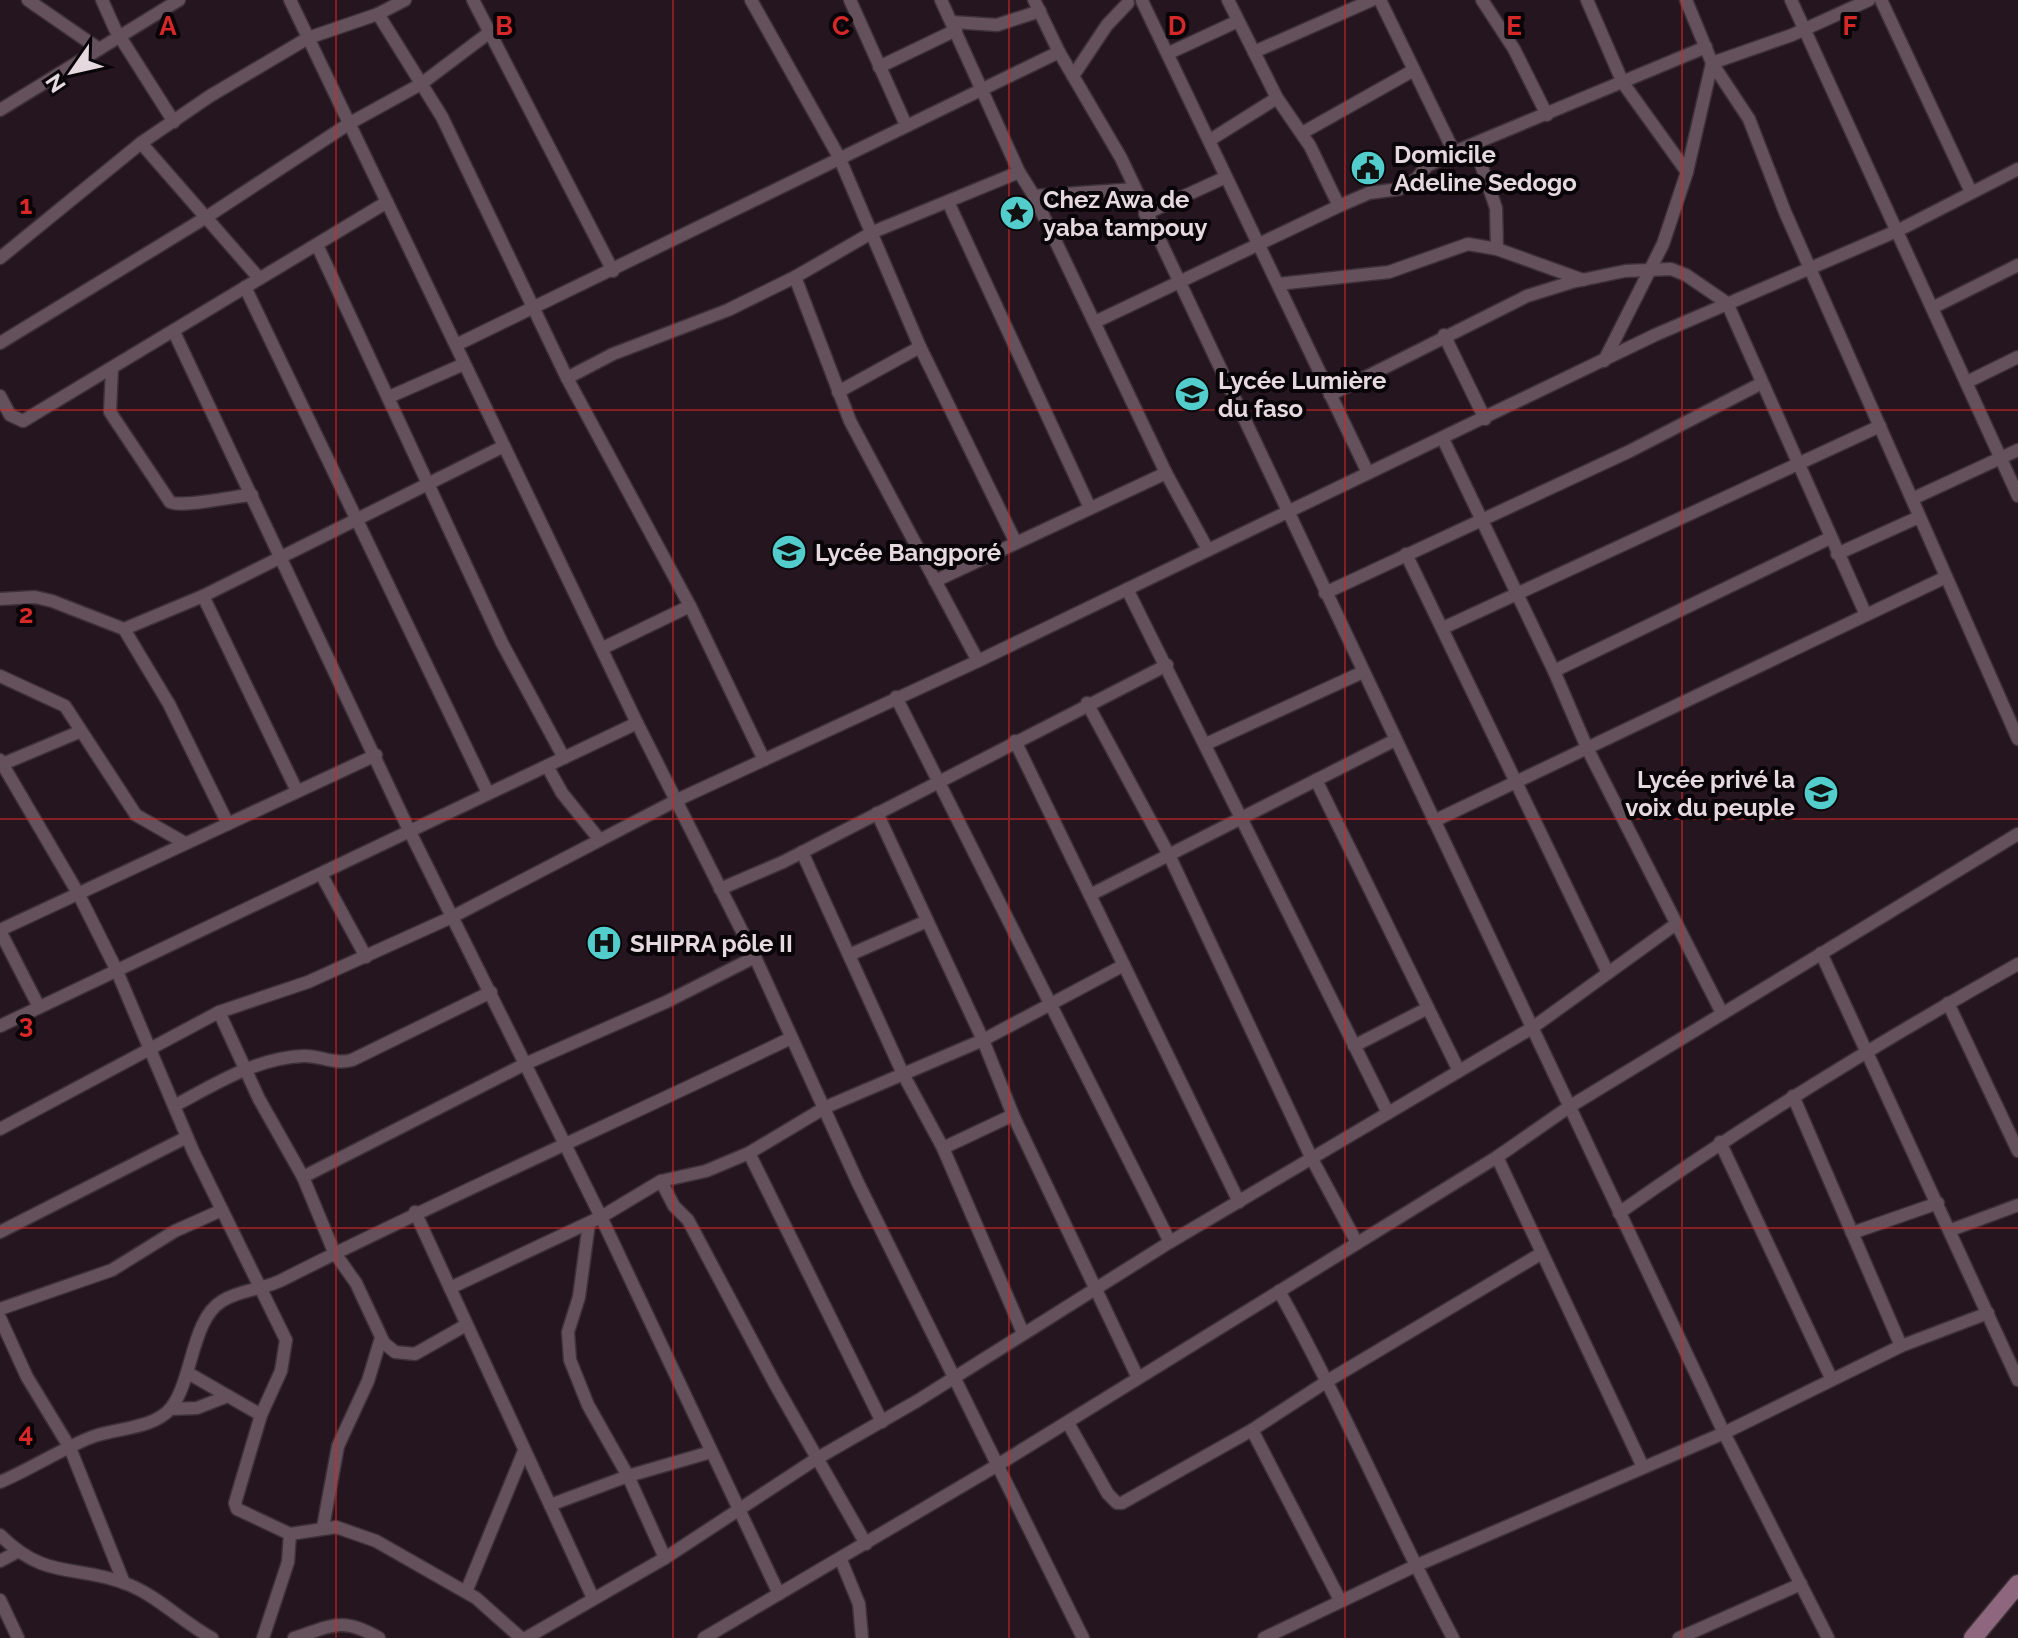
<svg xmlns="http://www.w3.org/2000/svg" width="2018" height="1638" viewBox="0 0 2018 1638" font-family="Raleway,sans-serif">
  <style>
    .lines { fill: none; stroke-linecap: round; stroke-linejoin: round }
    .street-casing { stroke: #3d3137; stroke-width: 15 }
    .secondary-casing { stroke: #3d3137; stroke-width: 21 }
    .street { stroke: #64515b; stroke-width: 12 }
    .secondary { stroke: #8e667d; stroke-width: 18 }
    .grid { fill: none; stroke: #d62828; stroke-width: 2; stroke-opacity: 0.55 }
    .labels { text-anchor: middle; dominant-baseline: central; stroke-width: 8; stroke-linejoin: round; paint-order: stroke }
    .poi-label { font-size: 24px; font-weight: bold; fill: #e5d9df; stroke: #090407; text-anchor: start }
    .grid-label { font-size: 26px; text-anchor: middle; font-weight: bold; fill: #d62828; stroke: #090407; stroke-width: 8; stroke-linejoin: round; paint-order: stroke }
  </style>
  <rect width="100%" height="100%" fill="#25151e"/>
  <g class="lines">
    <defs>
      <g id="street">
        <path d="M28 0 99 49"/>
        <path d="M102 0 115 29 174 122"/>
        <path d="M290 0 637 723 755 957 858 1183 1083 1638"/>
        <path d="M473 0 613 271"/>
        <path d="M751 0 839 157 920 347 1016 543"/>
        <path d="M850 0 906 125"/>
        <path d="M941 0 1019 172 1034 196 1166 473 1208 550"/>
        <path d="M1034 0 1059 52 1121 158 1724 1433 1828 1638"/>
        <path d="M1228 0 1277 98 1310 146 1339 206"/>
        <path d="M1380 0 1454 152"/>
        <path d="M1482 0 1514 49 1547 115"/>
        <path d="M1587 0 1623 83 1687 172"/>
        <path d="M1686 0 1712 63 1749 119 1785 212 2018 739"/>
        <path d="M1791 0 2018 496"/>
        <path d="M1881 0 1971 192"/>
        <path d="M1142 1 1368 473"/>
        <path d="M378 14 442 117 567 378 690 606 764 760"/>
        <path d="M952 22 997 25 1040 11"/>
        <path d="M1254 52 1372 0"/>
        <path d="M1169 53 1238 21"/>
        <path d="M879 67 956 30"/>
        <path d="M1073 76 1107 25 1128 3"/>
        <path d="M0 110 179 0"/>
        <path d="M1302 133 1414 70"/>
        <path d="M1210 140 1277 98"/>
        <path d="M141 143 258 277"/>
        <path d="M1474 144 1496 208 1497 249"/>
        <path d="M1034 196 1135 189"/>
        <path d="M949 204 1090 508"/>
        <path d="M1145 214 1226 177"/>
        <path d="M317 245 502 643 564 758"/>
        <path d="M0 258 141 143 210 96 308 38 378 14 405 0"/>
        <path d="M795 277 850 421 978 661"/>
        <path d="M1278 284 1389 272 1468 244 1497 249 1583 280"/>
        <path d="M245 287 488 793"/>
        <path d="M1934 307 2018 265"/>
        <path d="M1095 322 1339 206 1369 193 1399 189 1416 179 1427 166 1454 152 1706 47"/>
        <path d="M174 332 409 830 601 1217 779 1594"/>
        <path d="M1444 335 1485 419"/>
        <path d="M0 343 205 218 350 123 421 84 490 32"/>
        <path d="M456 345C657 246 858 149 1059 52"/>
        <path d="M1604 361 1663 244 1687 172 1712 63 1792 35 1869 0"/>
        <path d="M112 368 110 412 170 502C182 508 233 496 252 495"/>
        <path d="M567 378 613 354 728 310 795 277 873 232 1019 172"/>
        <path d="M1967 382 2018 357"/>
        <path d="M838 392 920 347"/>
        <path d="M1330 395 1527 296 1572 282 1625 271 1671 269 1686 275 1727 303 1866 615"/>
        <path d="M0 396 10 415 23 421 387 202"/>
        <path d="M389 397 464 364"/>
        <path d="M1443 439 1554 671 1588 750 1722 1013"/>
        <path d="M1912 499 2018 450"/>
        <path d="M1406 554 1608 973"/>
        <path d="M1837 554 1919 517"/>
        <path d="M935 581 1166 473"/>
        <path d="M1127 589 1388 1113"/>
        <path d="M1325 593 1630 451 1762 383"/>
        <path d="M203 596 297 791"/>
        <path d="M0 599 35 597 52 601 124 629 169 704 228 824"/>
        <path d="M1443 628 1880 426"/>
        <path d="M124 629 203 596 504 446"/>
        <path d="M603 648 690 606"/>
        <path d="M1554 671 1830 538"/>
        <path d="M0 676 65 706 136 815 185 843"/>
        <path d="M896 697 1170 1242"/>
        <path d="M1087 703 1169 855 1312 1159 1357 1243"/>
        <path d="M1015 741 1239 1202"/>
        <path d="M1206 744 1363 672"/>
        <path d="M0 760 78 893 116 969 193 1151 286 1340 281 1371 261 1415 235 1503 237 1509 290 1534 336 1527 376 1541 476 1598 521 1638"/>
        <path d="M5 763 79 732"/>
        <path d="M547 766 562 793 599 839"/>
        <path d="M1316 780 1459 1071"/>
        <path d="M877 813 983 1040 1013 1115 1138 1378"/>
        <path d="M1434 821 1946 577"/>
        <path d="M802 852 903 1074 943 1148"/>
        <path d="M321 874 366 957"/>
        <path d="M720 889 783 862 1167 665"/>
        <path d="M1092 894 1395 740"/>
        <path d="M0 930 376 755"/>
        <path d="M0 931 39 1007"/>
        <path d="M1821 953 2018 1380"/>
        <path d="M849 955 927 921"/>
        <path d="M1948 1003 2018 1151"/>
        <path d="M219 1012 259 1099 303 1177 334 1252 356 1283 384 1343 395 1352 415 1354 466 1325"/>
        <path d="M0 1026 637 723"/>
        <path d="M1354 1046 1428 1008"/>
        <path d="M1793 1096 1901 1346"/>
        <path d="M174 1106C215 1084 256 1058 303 1056 321 1055 333 1065 352 1060L491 992"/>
        <path d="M1013 1115 943 1148 1023 1333"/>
        <path d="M0 1129 219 1012 308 982 452 917 677 800 978 661 1655 335 1899 230 2018 169"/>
        <path d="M1720 1142 1831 1378"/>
        <path d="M749 1153 882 1422"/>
        <path d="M1497 1157 1643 1467"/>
        <path d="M303 1177 525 1064 666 1002 755 957"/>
        <path d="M661 1181 674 1206 688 1220 775 1384 866 1544"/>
        <path d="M415 1212 593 1598"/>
        <path d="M1619 1213C1748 1122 1881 1041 2018 964"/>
        <path d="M589 1223 579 1297 568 1332 570 1360 588 1405 628 1476 665 1558"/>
        <path d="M1951 1230 2018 1205"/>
        <path d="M0 1232 187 1137"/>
        <path d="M1852 1233 1938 1203"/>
        <path d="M450 1288 601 1217 661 1181 706 1171 749 1153 826 1107 983 1040 1124 965"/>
        <path d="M1279 1291C1342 1404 1392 1523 1453 1638"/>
        <path d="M0 1309 112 1270 175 1231 222 1210"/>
        <path d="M0 1318 27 1377 70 1448 124 1583"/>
        <path d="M188 1373 261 1415"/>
        <path d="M170 1409 197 1408 228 1396"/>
        <path d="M1068 1423 1108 1494 1117 1503H1122L1252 1430 1329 1380 1542 1253"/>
        <path d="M1252 1430 1340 1600"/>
        <path d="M0 1482C31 1469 63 1448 92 1437 115 1428 154 1429 171 1408 193 1380 191 1320 222 1301 241 1289 264 1290 284 1279 451 1194 622 1120 791 1038"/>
        <path d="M550 1505 628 1476 711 1452"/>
        <path d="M323 1527 338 1446 368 1381 381 1338"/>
        <path d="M0 1535C46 1581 77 1564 127 1584 158 1596 182 1622 212 1638"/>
        <path d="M841 1560 859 1604 862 1638"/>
        <path d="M0 1561 17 1552"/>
        <path d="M466 1592 524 1451"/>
        <path d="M0 1600 18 1638"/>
        <path d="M263 1638 288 1562 290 1534"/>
        <path d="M294 1638C332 1626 341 1616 379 1638"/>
        <path d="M526 1638 665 1558 816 1459 917 1401 1170 1242 1532 1028 1676 924"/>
        <path d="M704 1638 996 1466 1497 1157 1569 1107 2018 834"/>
        <path d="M1264 1638 1415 1566 1724 1433 1901 1346 1988 1313"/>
        <path d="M1679 1638 1801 1584"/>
      </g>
      <path id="secondary" d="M1973 1638 2018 1584"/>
    </defs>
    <use href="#street" class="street-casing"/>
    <use href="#secondary" class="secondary-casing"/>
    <use href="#street" class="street"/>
    <use href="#secondary" class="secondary"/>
  </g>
  <path class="grid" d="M336 0V1638M673 0V1638M1009 0V1638M1345 0V1638M1682 0V1638M0 410H2018M0 819H2018M0 1228H2018"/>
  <defs>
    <symbol id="civic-disc" viewBox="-11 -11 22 22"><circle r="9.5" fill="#52cdcc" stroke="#090407"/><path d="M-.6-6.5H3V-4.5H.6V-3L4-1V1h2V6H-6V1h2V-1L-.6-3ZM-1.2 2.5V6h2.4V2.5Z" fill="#111"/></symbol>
    <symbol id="sight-disc" viewBox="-11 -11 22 22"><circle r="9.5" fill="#52cdcc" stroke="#090407"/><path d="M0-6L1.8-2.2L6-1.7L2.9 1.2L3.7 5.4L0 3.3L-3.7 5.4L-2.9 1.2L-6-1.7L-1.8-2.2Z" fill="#111"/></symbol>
    <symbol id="school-disc" viewBox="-11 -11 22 22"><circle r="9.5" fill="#52cdcc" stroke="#090407"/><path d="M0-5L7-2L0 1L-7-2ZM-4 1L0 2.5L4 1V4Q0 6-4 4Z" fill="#111"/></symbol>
    <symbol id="hospital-disc" viewBox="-11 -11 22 22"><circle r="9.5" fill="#52cdcc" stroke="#090407"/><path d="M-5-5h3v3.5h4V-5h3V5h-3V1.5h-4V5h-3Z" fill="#111"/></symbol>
  </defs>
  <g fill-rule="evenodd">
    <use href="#civic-disc" x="1348" y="148" width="40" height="40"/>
    <use href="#sight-disc" x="997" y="193" width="40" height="40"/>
    <use href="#school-disc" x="1172" y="374" width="40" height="40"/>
    <use href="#school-disc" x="769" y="532" width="40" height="40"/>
    <use href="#school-disc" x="1801" y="773" width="40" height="40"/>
    <use href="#hospital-disc" x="584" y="923" width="40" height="40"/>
  </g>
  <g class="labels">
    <g class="poi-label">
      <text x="1394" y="154">Domicile<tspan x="1394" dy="28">Adeline Sedogo</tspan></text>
      <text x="1043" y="199">Chez Awa de<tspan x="1043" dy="28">yaba tampouy</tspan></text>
      <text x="1218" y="380">Lycée Lumière<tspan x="1218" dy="28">du faso</tspan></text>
      <text x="815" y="552">Lycée Bangporé</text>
      <text x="1795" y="779" text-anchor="end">Lycée privé la<tspan x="1795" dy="28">voix du peuple</tspan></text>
      <text x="630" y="943">SHIPRA pôle II</text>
    </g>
  </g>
  <g class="grid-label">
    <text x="168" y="35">A</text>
    <text x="504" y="35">B</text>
    <text x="841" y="35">C</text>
    <text x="1177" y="35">D</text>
    <text x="1514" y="35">E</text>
    <text x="1850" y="35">F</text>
    <text x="26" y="214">1</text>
    <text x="26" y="623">2</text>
    <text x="26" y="1033">3</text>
    <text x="26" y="1442">4</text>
  </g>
  <g transform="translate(72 72) rotate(236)" stroke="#090407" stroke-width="6" paint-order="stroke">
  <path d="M0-6L14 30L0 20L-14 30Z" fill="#e5d9df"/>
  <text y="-12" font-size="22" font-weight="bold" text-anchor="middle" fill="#e5d9df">N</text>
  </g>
</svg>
